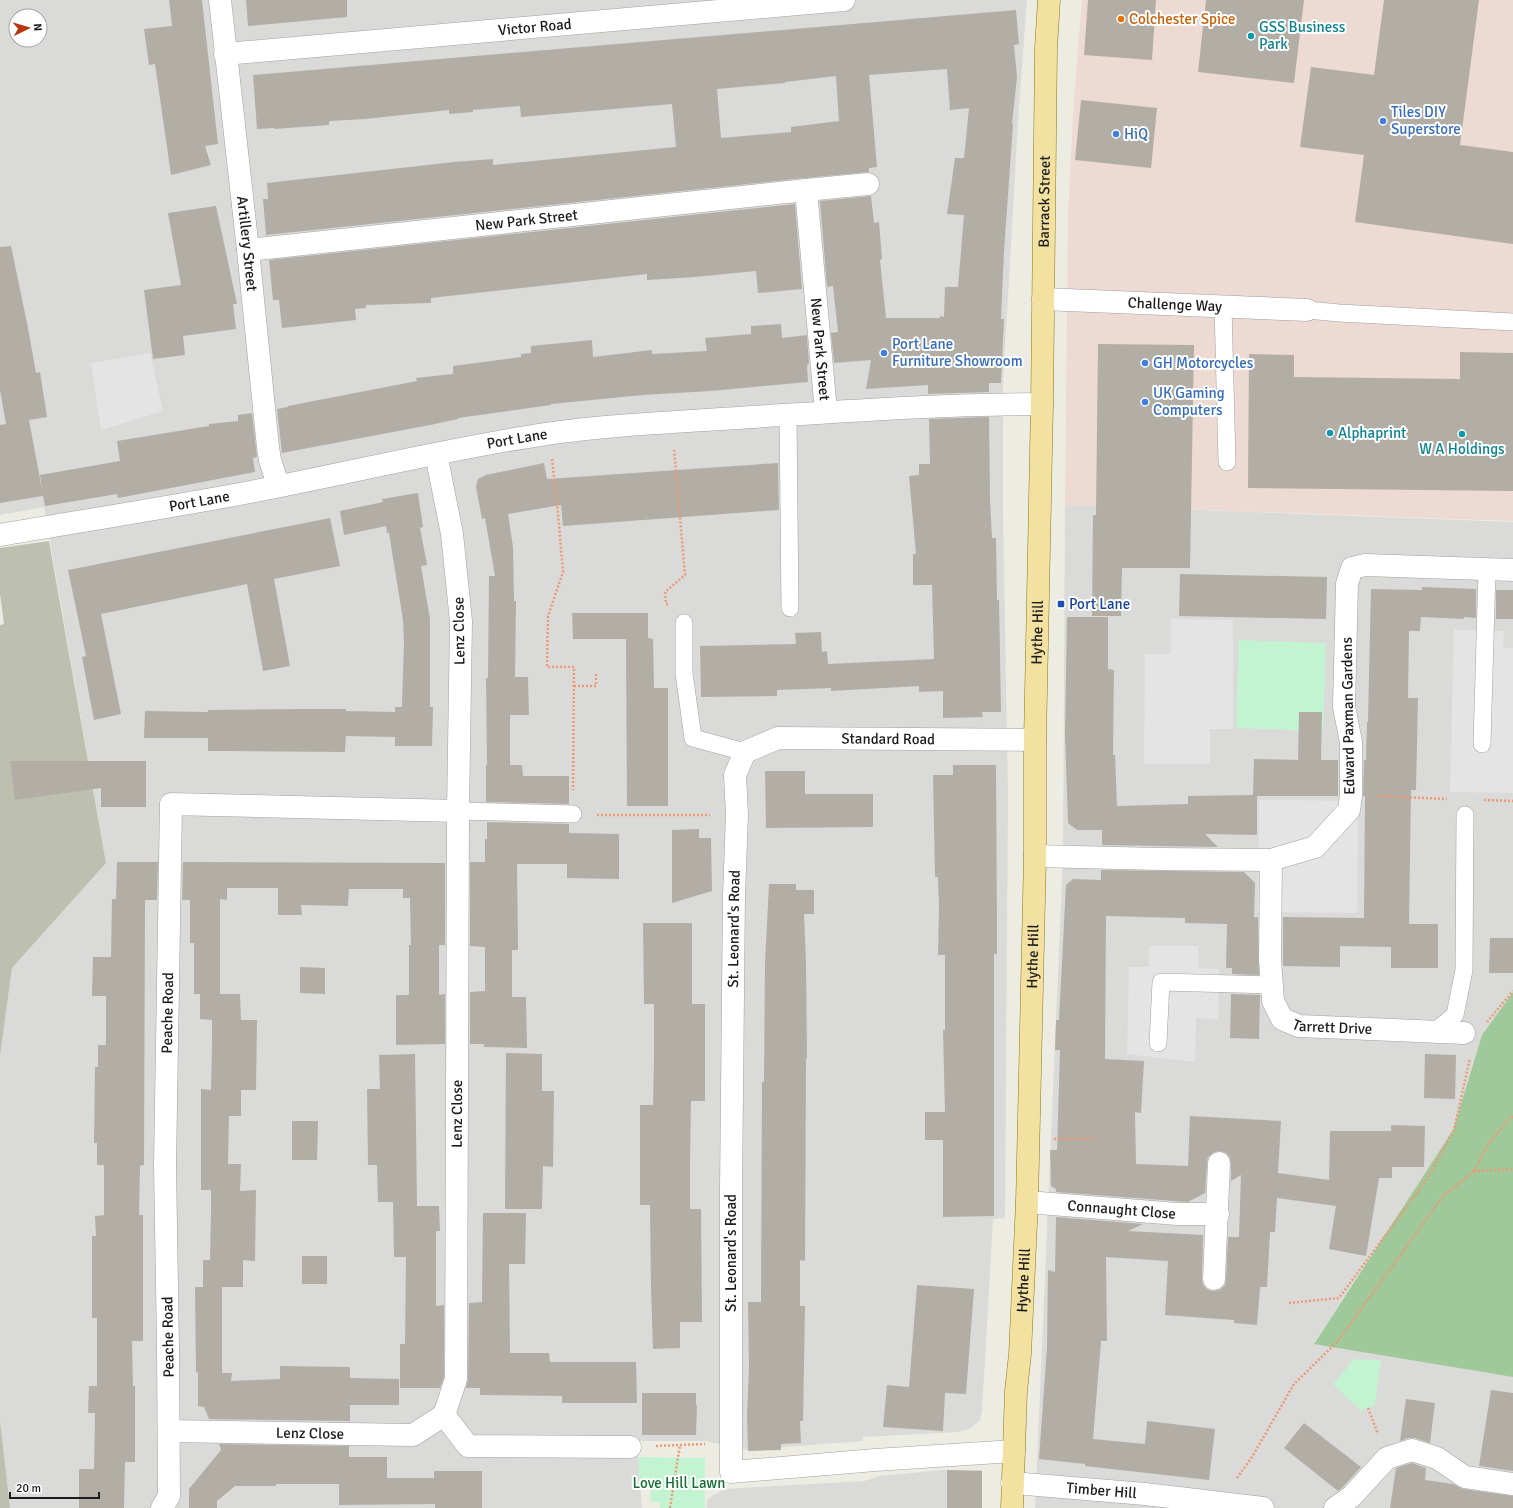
<svg xmlns="http://www.w3.org/2000/svg" width="1513" height="1508" viewBox="0 0 1513 1508" font-family="Signika,sans-serif">
  <style>
    .residential { fill: #dadad9; fill-rule: evenodd }
    .commercial { fill: #ecdad3 }
    .construction { fill: #bdc0af }
    .forest { fill: #9fc99b }
    .park { fill: #c3f4d1 }
    .parking { fill: #e4e4e4 }
    .building { fill: #b2aea6; fill-rule: evenodd }
    .lines { fill: none; stroke-linecap: round; stroke-linejoin: round }
    .service-casing { stroke: #a0a0a0; stroke-width: 18 }
    .minor-casing { stroke: #a0a0a0; stroke-width: 23 }
    .primary-casing { stroke: #887a0d; stroke-width: 23 }
    .path { stroke: #ed9a74; stroke-width: 2.5; stroke-dasharray: 2 2; stroke-linecap: butt }
    .service { stroke: #fff; stroke-width: 17 }
    .minor { stroke: #fff; stroke-width: 22 }
    .primary { stroke: #f3e1a2; stroke-width: 22 }
    .food-dot { fill: #e8710a; stroke: #fff; stroke-width: 1.5 }
    .culture-dot { fill: #0f9aa8; stroke: #fff; stroke-width: 1.5 }
    .shop-dot { fill: #3f7fe0; stroke: #fff; stroke-width: 1.5 }
    .transit-dot { fill: #1a4fb4; stroke: #fff; stroke-width: 1.5 }
    .labels { text-anchor: middle; dominant-baseline: central; stroke-width: 4; stroke-linejoin: round; paint-order: stroke }
    .food-label { font-size: 15px; fill: #c56008; stroke: #fff; text-anchor: start }
    .street-label { font-size: 15px; fill: #1c1c1c; stroke: #fff }
    .culture-label { font-size: 15px; fill: #0d838f; stroke: #fff; text-anchor: start }
    .shop-label { font-size: 15px; fill: #366cbe; stroke: #fff; text-anchor: start }
    .transit-label { font-size: 15px; fill: #164399; stroke: #fff; text-anchor: start }
    .park-label { font-size: 15px; fill: #157030; stroke: #fff }
  </style>
  <rect width="100%" height="100%" fill="#edece3"/>
  <g class="residential">
    <path d="M0 0H1027L1019 106 1003 382V511L1008 796 1005 1218 993 1219 982 1411 980 1420 971 1428 959 1432 863 1437V1441L747 1450 705 1441H639L638 1457 642 1508H10L0 1420V1056L12 968 106 863 44 507 0 515ZM16 16H40V40H16Z"/>
    <path d="M1065 505 1513 522V992L1482 1035 1453 1130 1314 1343 1513 1377V1508H1035L1063 857Z"/>
    <path d="M941 1470H982V1508H707V1500L713 1495 725 1489 864 1481 879 1476Z"/>
  </g>
  <path class="commercial" d="M1082 0H1513V521L1065 505 1068 214 1074 98Z"/>
  <g class="construction">
    <path d="M49 541 106 863 12 968 0 1056V625L4 624 0 594V548Z"/>
    <path d="M0 1420 10 1508H0Z"/>
  </g>
  <path class="forest" d="M1513 992V1377L1314 1344 1453 1130 1482 1035Z"/>
  <g class="park">
    <path d="M1239 640 1326 643 1323 731 1236 728Z"/>
    <path d="M1354 1359 1381 1360 1375 1405 1361 1411 1333 1384Z"/>
    <path d="M638 1457 705 1458V1508H660V1502H651L650 1489 640 1487Z"/>
  </g>
  <g class="parking">
    <path d="M150 353 163 411 101 430 91 363Z"/>
    <path d="M1171 619 1233 620V729H1210V764H1144L1145 654H1171Z"/>
    <path d="M1454 630 1504 631 1503 648H1513V793L1450 792Z"/>
    <path d="M1259 800 1358 801 1357 913 1258 912Z"/>
    <path d="M1149 946H1198L1199 968 1219 969 1218 1019 1196 1018 1195 1062 1127 1054 1129 967H1149Z"/>
  </g>
  <g class="building">
    <path d="M169 0H202L218 144 205 146 211 165 171 175 155 64 149 65 144 29 172 26Z"/>
    <path d="M246 0H347V17L248 26Z"/>
    <path d="M1088 0H1156L1152 60 1084 55Z"/>
    <path d="M1206 0H1304L1294 83 1198 72Z"/>
    <path d="M1384 0H1479L1460 145 1513 152V244L1355 222 1364 155 1300 147 1311 67 1374 75Z"/>
    <path d="M1016 10 1019 44 1014 45 1017 77 1012 124H1013L1004 251 1001 319H1004L1001 383H989V392L928 394V385L866 389 871 360 834 363 831 333 838 332 833 286 827 287 820 201 871 196 874 223 879 222 882 259 880 260 886 318H940V316L944 317 945 287H958L964 215 947 214 955 158H964L969 108 950 110 947 69 869 75 877 167 869 168V172L805 178 266 235 263 199H268L267 183 454 162 493 159V165L676 147 672 104 521 117 520 106 473 110V112L449 114V110L365 119 329 121V125L274 129V128L257 129 253 75ZM836 76 839 121 791 127V132L721 138 717 89 785 83V82Z"/>
    <path d="M1081 100 1157 108 1151 168 1075 160Z"/>
    <path d="M795 204 802 289 758 293 756 271 695 277 647 280V274L431 298V303L366 305V308L355 309 356 320 282 328 279 300H273L269 260Z"/>
    <path d="M216 206 237 304H233L236 329 183 336 185 355 153 359 144 290 181 285 168 213Z"/>
    <path d="M11 246 28 328 36 373 40 372 47 417 29 420 43 495 40 475 120 461 117 441 209 426V424L238 421V415L252 413 257 457 253 458 255 472 118 498 117 494 45 506 43 496 0 503V425L6 424 0 390V247Z"/>
    <path d="M781 324 782 338 807 335 809 364 807 365 808 382 711 391 643 395 551 404V405L458 418V419L435 424 282 453 277 409 288 407V406L417 381 416 378 453 374V366L521 357V354L531 353V346L592 340 593 357 652 350V354L707 351 705 338 751 334V326Z"/>
    <path d="M1098 344 1194 345 1190 568H1122L1121 616H1092L1093 515H1096Z"/>
    <path d="M1460 352 1513 353V491L1248 488 1249 354 1294 355V377L1460 379Z"/>
    <path d="M989 417 990 499 992 538H996L997 600H999L1001 712H982L983 717 943 718V691L919 692V686L831 691V688L777 690V696L701 697 700 646 796 644 795 633 821 632 822 652 827 651 828 664 934 659 932 585H913V554H916L909 476 919 475V464H930L929 419Z"/>
    <path d="M544 463 547 479 778 463 779 510 563 526 561 505 508 514 513 547 514 601H516L515 677H528L529 715H510V765H522L523 776H569V804L486 802V765H487L486 678H488L489 576H495L485 518 482 519 476 487 478 479 486 475Z"/>
    <path d="M418 493 423 527 420 528 427 565 421 566 430 619V707H433L432 746H395V737L346 736 345 752 231 751H208V738H144L145 711 208 712V710L300 709H346V711L395 712V707H402L404 642 403 620 389 533H387L386 526 344 535 340 511 383 502 382 499Z"/>
    <path d="M330 518 340 566 274 579 290 666 263 671 247 584 101 614 121 714 94 720 82 657 86 656 68 570Z"/>
    <path d="M1180 574 1327 577 1326 619 1179 616Z"/>
    <path d="M1422 587 1476 589V618L1464 617V619L1421 617 1420 631H1409L1408 698H1418L1416 790H1411L1409 924H1438V968H1391V947L1340 946V967L1283 966V917L1364 918 1365 796H1363L1364 760H1366L1367 722H1368L1371 589 1422 590Z"/>
    <rect x="1496" y="590" width="17" height="29"/>
    <path d="M572 613H648V638L653 639 654 688H668V806H627L626 639H573Z"/>
    <path d="M1067 617H1108V669L1114 670 1113 755H1115L1117 806 1188 804V796L1253 795 1254 759 1298 760 1299 712H1322L1321 760H1338V796H1257V835L1205 834 1218 847 1102 845V830H1077L1068 823 1065 733Z"/>
    <path d="M10 761H146V807H101V788L15 800Z"/>
    <path d="M953 765H996L997 927V954H994V1216L943 1217V1140H925V1112H945L943 1030H945V955H938L939 907 938 877H935L933 775H953Z"/>
    <path d="M765 771H805V794H873V827L766 828Z"/>
    <path d="M487 822 569 824V833L619 834V879L567 878V864H517L518 950H512V997H526L527 1048 484 1047V1044H470V992L485 991V947L470 946V862H485V839H487Z"/>
    <path d="M699 829V838H711L712 891 672 903V830Z"/>
    <path d="M117 862H158L157 900H145L144 1165 140 1166 139 1215H143V1341H132L133 1386H135V1462H125L124 1508H79V1469H94L95 1413H88L89 1386H97V1318H92V1236H96L95 1216 104 1215V1165H97V1143H94L95 1067H98V1045H106V996H92L93 957H111L112 899H116Z"/>
    <path d="M183 862 445 863V945H439V995L445 994V1044L396 1045V995H409V945H411L410 898H403V889H349L348 906 301 905 302 915H278V888H227V900L220 899V994H240L241 1020H257L256 1090H241V1116H229L228 1164H241L240 1191 256 1190 255 1261 243 1260V1287H222V1373H232L231 1381 280 1379V1366L350 1367V1378L399 1379V1405H350V1421L209 1419 204 1407 198 1406V1372L196 1373 195 1287H203V1260H210L211 1213V1190H201V1089L211 1090 212 1042V1020L200 1019V994H213H194V943H190V900H182Z"/>
    <path d="M1101 870 1244 872 1255 883 1254 917H1258L1259 975 1232 974V968H1226L1227 924 1185 923V918L1106 916 1105 1059 1144 1061 1141 1113 1135 1112 1136 1164 1188 1166 1190 1116 1281 1121 1278 1173 1329 1180 1330 1131H1391V1125L1425 1126 1424 1167H1392V1178H1379L1366 1256 1329 1249 1336 1206 1277 1198 1275 1232H1270L1267 1287H1260L1257 1325 1234 1323V1320L1165 1315 1168 1261 1106 1257 1107 1341H1101L1093 1439 1145 1444 1147 1421 1215 1429 1209 1480 1085 1466V1464L1039 1459 1047 1347 1048 1270 1055 1272 1056 1217 1143 1224 1128 1231 1203 1235 1202 1279 1203 1285 1208 1290 1213 1291 1220 1290 1225 1285 1226 1280 1228 1237H1239L1241 1175 1231 1181V1164L1230 1158 1226 1153 1220 1151 1214 1152 1208 1157 1207 1162 1205 1193 1188 1202 1056 1192V1189L1051 1186 1050 1150H1057L1060 1050H1055L1056 1020H1059L1066 885 1073 879 1101 880Z"/>
    <path d="M769 884H796V890H814V914H804L806 963 807 1058H806L805 1261 800 1260V1306H805L803 1421H800L801 1443 781 1444V1450L748 1451 747 1415 749 1368 748 1302H761L762 1082H764L765 963Z"/>
    <path d="M643 923H692V1004H705V1101H691L690 1162V1209H701L702 1322H680V1348L653 1349 651 1288 650 1205H640V1105H653L654 1058V1004H644Z"/>
    <path d="M1490 938H1513V973H1489Z"/>
    <path d="M300 967 325 968V994L300 993Z"/>
    <path d="M1231 994 1260 995 1259 1039 1230 1038Z"/>
    <path d="M506 1053 542 1054V1091H554L553 1167 543 1166 542 1209H505Z"/>
    <path d="M415 1054 417 1206H439L440 1231H436V1306L444 1305V1377L440 1388H400V1344H405L406 1257H394L393 1202H378L377 1165H368L367 1089H380L379 1055Z"/>
    <path d="M1425 1054 1456 1055 1455 1099 1424 1098Z"/>
    <path d="M292 1121H318L317 1160H292Z"/>
    <path d="M483 1213H526L525 1264H509L510 1353H549L550 1362H636L637 1403H562V1396L480 1395V1388H466L468 1379 469 1303 482 1302Z"/>
    <rect x="302" y="1256" width="25" height="28"/>
    <path d="M917 1285 974 1289 966 1394 945 1393 943 1431 883 1427 887 1385 909 1387Z"/>
    <path d="M1491 1390 1513 1393V1471L1479 1466Z"/>
    <path d="M642 1393H696V1405H697L696 1435H642Z"/>
    <path d="M1406 1399 1435 1403 1430 1443 1415 1438H1408L1400 1441Z"/>
    <path d="M1304 1423 1361 1467 1343 1487 1338 1491 1284 1448Z"/>
    <path d="M219 1444 349 1446V1457H387V1478H434V1471H482V1508H435V1504L339 1505V1484H276V1486H235L217 1501V1508H189V1489L221 1450Z"/>
    <path d="M1412 1463 1426 1468 1425 1480 1453 1484 1463 1489 1513 1496V1508H1390L1396 1468Z"/>
    <path d="M947 1470 982 1471V1508H947Z"/>
  </g>
  <g class="lines">
    <defs>
      <g id="service">
        <path d="M1223 306 1227 462"/>
        <path d="M1307 310 1339 313 1513 322"/>
        <path d="M788 415 790 608"/>
        <path d="M684 623V673L693 738 745 752"/>
        <path d="M1482 744 1487 570"/>
        <path d="M458 811 573 814"/>
        <path d="M1434 1032 1455 1015 1464 970 1465 815"/>
        <path d="M1158 1043 1161 982 1272 985"/>
      </g>
      <g id="minor">
        <path id="s1" d="M220 0 248 250 268 447 270 460 278 485"/>
        <path id="s2" d="M225 54 844 0"/>
        <path d="M806 190 868 184"/>
        <path id="s3" d="M248 250 806 190 826 412"/>
        <path id="s4" d="M1043 299 1307 310"/>
        <path id="s5" d="M0 535C82 521 164 508 245 493 345 474 445 449 546 434 614 424 683 422 752 417 848 411 945 404 1042 404"/>
        <path d="M1035 856 1159 859 1271 860 1315 847 1349 810 1351 795V742L1344 707 1347 584 1352 568 1365 565 1513 570"/>
        <path id="s6" d="M1271 860 1270 960 1273 1001 1282 1019 1299 1026 1464 1033"/>
        <path id="s7" d="M1027 1202 1177 1214H1218"/>
        <path d="M1214 1279 1219 1163"/>
        <path d="M444 1415 468 1446 630 1447"/>
        <path id="s8" d="M169 1431 413 1435 444 1415 456 1379 458 811 461 621 452 534 436 454"/>
        <path id="s9" d="M1014 1451 875 1460 731 1472V1191L734 895 737 815 735 775 745 752 778 738 1035 740"/>
        <path id="s10" d="M1012 1483 1145 1494 1263 1508"/>
        <path id="s11" d="M162 1508 169 1496 168 1348 165 1165 171 804 458 811"/>
        <path d="M1335 1508 1351 1497 1387 1458 1412 1450 1437 1458 1465 1477 1513 1484"/>
      </g>
      <g id="primary">
        <path id="s12" d="M1012 1508 1016 1391 1020 1354 1027 1202 1035 856V740L1042 404 1046 48 1049 0"/>
      </g>
    </defs>
    <use href="#service" class="service-casing"/>
    <use href="#minor" class="minor-casing"/>
    <use href="#primary" class="primary-casing"/>
    <g class="path">
      <path d="M552 459 557 502 563 572 548 616 547 667H574L573 790"/>
      <path d="M668 604H666L665 592 685 575 674 449"/>
      <path d="M574 686H596V674"/>
      <path d="M1378 796 1447 799"/>
      <path d="M1484 800 1513 801"/>
      <path d="M597 815H710"/>
      <path d="M1487 1022 1513 991"/>
      <path d="M1054 1139H1098"/>
      <path d="M1474 1171 1513 1169"/>
      <path d="M1289 1303 1339 1298 1427 1179 1454 1130 1470 1058"/>
      <path d="M1368 1408 1378 1434"/>
      <path d="M656 1446 705 1444"/>
      <path d="M1237 1478 1252 1457 1294 1384 1337 1342 1444 1195 1474 1171 1487 1146 1498 1132 1513 1116"/>
      <path d="M670 1508 680 1445"/>
    </g>
    <use href="#service" class="service"/>
    <use href="#minor" class="minor"/>
    <use href="#primary" class="primary"/>
  </g>
  <circle class="food-dot" cx="1121" cy="19" r="4"/>
  <g class="culture-dot">
    <circle cx="1251" cy="36" r="4"/>
    <circle cx="1330" cy="433" r="4"/>
    <circle cx="1462" cy="434" r="4"/>
  </g>
  <g class="shop-dot">
    <circle cx="1383" cy="121" r="4"/>
    <circle cx="1116" cy="134" r="4"/>
    <circle cx="884" cy="353" r="4"/>
    <circle cx="1145" cy="363" r="4"/>
    <circle cx="1145" cy="402" r="4"/>
  </g>
  <rect class="transit-dot" x="1057" y="600" width="8" height="8" rx="2"/>
  <g class="labels">
    <g class="food-label">
      <text x="1129" y="19">Colchester Spice</text>
    </g>
    <g class="street-label">
      <text stroke="none"><textPath href="#s2" startOffset="311">Victor Road</textPath></text>
      <text stroke="none"><textPath href="#s12" startOffset="1307">Barrack Street</textPath></text>
      <text stroke="none"><textPath href="#s3" startOffset="280">New Park Street</textPath></text>
      <text stroke="none"><textPath href="#s1" startOffset="245">Artillery Street</textPath></text>
      <text stroke="none"><textPath href="#s4" startOffset="132">Challenge Way</textPath></text>
      <text stroke="none"><textPath href="#s3" startOffset="721">New Park Street</textPath></text>
      <text stroke="none"><textPath href="#s5" startOffset="526">Port Lane</textPath></text>
      <text stroke="none"><textPath href="#s5" startOffset="202">Port Lane</textPath></text>
      <text transform="translate(459 631) rotate(-91)">Lenz Close</text>
      <text stroke="none"><textPath href="#s12" startOffset="876">Hythe Hill</textPath></text>
      <text transform="translate(1348 716) rotate(-91)">Edward Paxman Gardens</text>
      <text stroke="none"><textPath href="#s9" startOffset="1152">Standard Road</textPath></text>
      <text stroke="none"><textPath href="#s9" startOffset="827">St. Leonard's Road</textPath></text>
      <text stroke="none"><textPath href="#s12" startOffset="552">Hythe Hill</textPath></text>
      <text stroke="none"><textPath href="#s11" startOffset="497">Peache Road</textPath></text>
      <text stroke="none"><textPath href="#s6" startOffset="213">Tarrett Drive</textPath></text>
      <text stroke="none"><textPath href="#s8" startOffset="584">Lenz Close</textPath></text>
      <text stroke="none"><textPath href="#s7" startOffset="95">Connaught Close</textPath></text>
      <text transform="translate(731 1253) rotate(-90)">St. Leonard's Road</text>
      <text stroke="none"><textPath href="#s12" startOffset="228">Hythe Hill</textPath></text>
      <text transform="translate(168 1337) rotate(-91)">Peache Road</text>
      <text stroke="none"><textPath href="#s8" startOffset="141">Lenz Close</textPath></text>
      <text stroke="none"><textPath href="#s10" startOffset="90">Timber Hill</textPath></text>
    </g>
    <g class="culture-label">
      <text x="1259" y="27">GSS Business<tspan x="1259" dy="17">Park</tspan></text>
      <text x="1338" y="433">Alphaprint</text>
      <text x="1462" y="449" text-anchor="middle">W A Holdings</text>
    </g>
    <g class="shop-label">
      <text x="1391" y="112">Tiles DIY<tspan x="1391" dy="17">Superstore</tspan></text>
      <text x="1124" y="134">HiQ</text>
      <text x="892" y="344">Port Lane<tspan x="892" dy="17">Furniture Showroom</tspan></text>
      <text x="1153" y="363">GH Motorcycles</text>
      <text x="1153" y="393">UK Gaming<tspan x="1153" dy="17">Computers</tspan></text>
    </g>
    <g class="transit-label">
      <text x="1069" y="604">Port Lane</text>
    </g>
    <g class="park-label">
      <text x="679" y="1483">Love Hill Lawn</text>
    </g>
  </g>
  <g transform="translate(28 28) rotate(85)"><circle r="19" fill="#ffffff" stroke="#a4a4a4"/>
  <path d="M0-3L7 15L0 10L-7 15Z" fill="#b73511"/>
  <text y="-6" font-size="11" font-weight="bold" text-anchor="middle" fill="#1c1c1c">N</text>
  </g>
  <path d="M10 1492v6h89v-6" fill="none" stroke="#1c1c1c" stroke-width="2"/>
  <text x="16" y="1492" font-size="12" fill="#1c1c1c" stroke="#ffffff" stroke-width="3" paint-order="stroke">20 m</text>
</svg>
